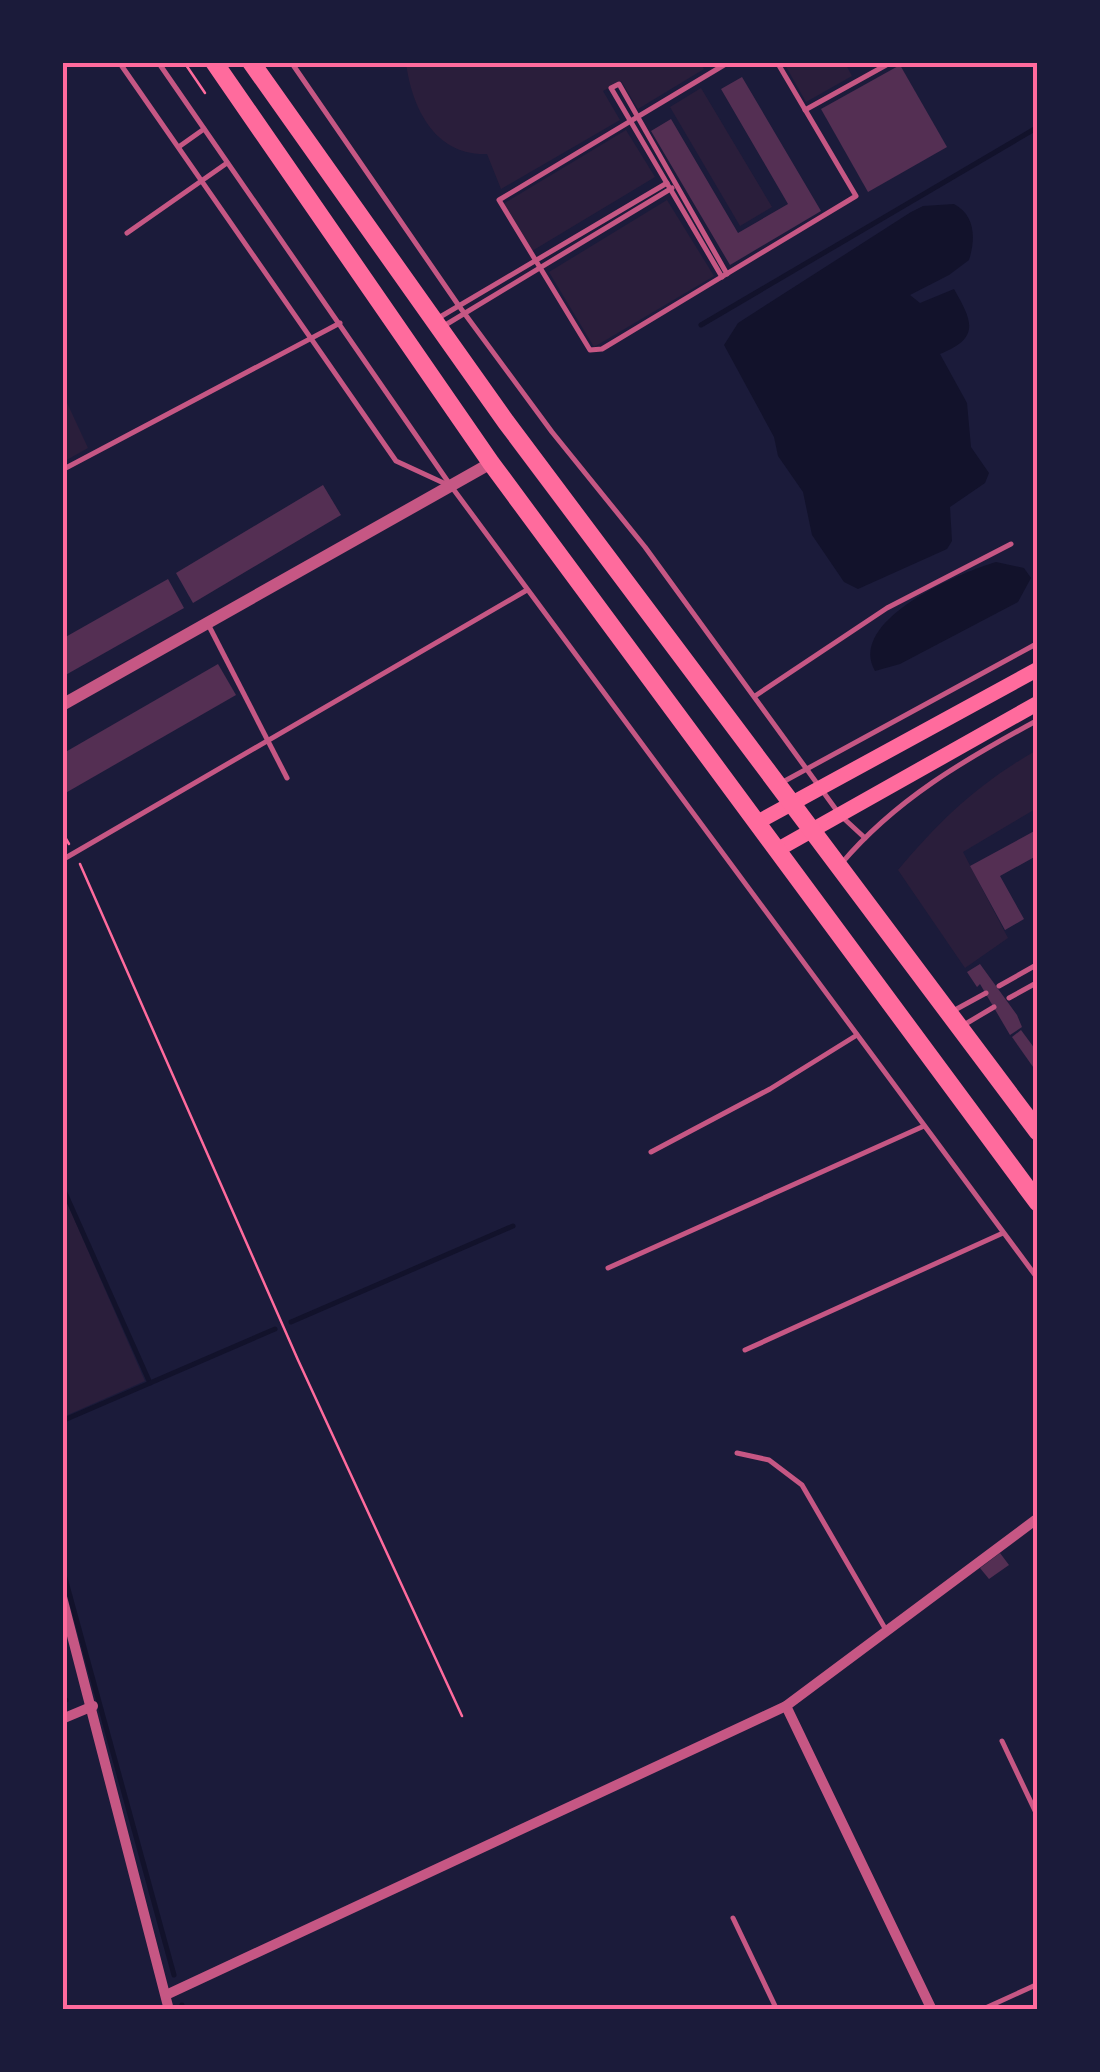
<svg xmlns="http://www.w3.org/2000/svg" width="1100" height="2072" viewBox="0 0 1100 2072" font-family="'Fira Sans Condensed',sans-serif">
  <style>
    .green { fill: #2a1e3b }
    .water { fill: #12122b }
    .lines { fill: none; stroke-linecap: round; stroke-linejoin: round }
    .stream { stroke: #12122b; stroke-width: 5 }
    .building { fill: #542f53 }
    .path { stroke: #ff6b9d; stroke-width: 2.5 }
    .service { stroke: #c65784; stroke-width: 5 }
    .minor { stroke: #c65784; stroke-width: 10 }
    .tertiary { stroke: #c65784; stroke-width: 12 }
    .secondary { stroke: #ff6b9d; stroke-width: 15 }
    .primary { stroke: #ff6b9d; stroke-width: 18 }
    .neatline { fill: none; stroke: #ff6b9d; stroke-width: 4 }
  </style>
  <rect width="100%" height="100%" fill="#1b1b3a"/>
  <g class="green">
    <path d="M700 62 704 69 638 109 621 81 603 91 620 120 501 189 487 154C435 156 412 108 406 63Z"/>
    <path d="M784 63H845L852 76 806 102Z"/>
    <path d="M701 88 772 207 740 226 670 107Z"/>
    <path d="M626 130 655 177 532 251 503 204Z"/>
    <path d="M667 200 714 276 594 347 549 272Z"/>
    <path d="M62 392 88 448 63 462H62Z"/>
    <path d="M1037 750V808L963 852 1008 938 965 968 898 870C941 819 979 783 1037 750Z"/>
    <path d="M62 1191 145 1381 63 1417H62Z"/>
  </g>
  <g class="water">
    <path d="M954 204C975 215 976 238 969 260L949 275 910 295 920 303 954 289C973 322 980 338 940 354L967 403 971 447 989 473 985 483 950 507 952 541 947 549 858 589 844 582 812 535 803 492 778 456 774 437 724 345 738 323 911 212 923 206Z"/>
    <path d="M996 562 1024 568 1031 578 1018 602 900 664 875 671C846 621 958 573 996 562Z"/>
  </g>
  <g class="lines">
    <g class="stream">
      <path d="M701 325 1038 127"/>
      <path d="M62 1186 150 1383"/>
      <path d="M291 1322 513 1226"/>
      <path d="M62 1421 275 1329"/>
      <path d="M62 1567 174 1975"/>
      <path d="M62 1701 66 1700"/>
      <path d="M182 2005 183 2010"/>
    </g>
  </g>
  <g class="building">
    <path d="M900 65 947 147 868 192 821 109Z"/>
    <path d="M742 77 821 211 730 265 651 131 671 119 738 233 788 204 721 89Z"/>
    <path d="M323 485 341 515 193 603 176 573Z"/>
    <path d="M168 579 184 608 62 677V639Z"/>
    <path d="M218 664 236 695 62 795V754Z"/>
    <path d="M1038 829V855L1000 876 1024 919 1005 930 970 866Z"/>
    <path d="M980 964 1017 1015 1022 1027 1010 1035 980 984 977 987 967 972Z"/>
    <path d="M1021 1030 1038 1053V1074L1012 1037Z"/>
    <path d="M1000 1553 1009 1565 989 1579 980 1568Z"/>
  </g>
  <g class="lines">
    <g class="path">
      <path d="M184 62 205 93"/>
      <path d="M62 832 69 844"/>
      <path d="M80 864 298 1360 462 1716"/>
    </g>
    <g class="service">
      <path d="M119 62 396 461 448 485"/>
      <path d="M158 62 451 486 1038 1279"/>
      <path d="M291 62 459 306 552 432 645 547 840 815 865 838"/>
      <path d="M729 62 499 200 590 350 602 349 856 196 777 62"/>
      <path d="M805 110 888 64"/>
      <path d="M180 146 204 129"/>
      <path d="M127 233 227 163"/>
      <path d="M722 277 611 88 619 84 727 274"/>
      <path d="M440 317 667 183"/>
      <path d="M442 327 672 188"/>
      <path d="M62 470 340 323"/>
      <path d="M209 626 287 778"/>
      <path d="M755 696 887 608 1011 544"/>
      <path d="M781 783 1038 643"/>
      <path d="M62 860 527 590"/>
      <path d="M841 864C896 799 964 760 1038 720"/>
      <path d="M999 986 1038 964"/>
      <path d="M1009 998 1038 982"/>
      <path d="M953 1011 986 993"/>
      <path d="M962 1026 994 1007"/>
      <path d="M651 1152 770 1089 857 1035"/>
      <path d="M608 1268 924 1126"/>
      <path d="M745 1350 1003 1233"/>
      <path d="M737 1453 769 1460 802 1485 886 1630"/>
      <path d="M1002 1741 1038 1817"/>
      <path d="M733 1918 777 2010"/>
      <path d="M981 2010 1038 1984"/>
    </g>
    <g class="minor">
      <path d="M62 1597 169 2010"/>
      <path d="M786 1706 932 2010"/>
      <path d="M62 1719 93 1706"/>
      <path d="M166 1995 786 1706 1038 1518"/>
    </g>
    <path class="tertiary" d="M62 705 491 463"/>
    <g class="secondary">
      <path d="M758 822 1038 669"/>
      <path d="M777 850 1038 703"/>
    </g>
    <g class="primary">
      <path d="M214 62 491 463 1038 1203"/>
      <path d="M251 62 506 422 1038 1132"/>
    </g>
  </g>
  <rect width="1100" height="2072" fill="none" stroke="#1b1b3a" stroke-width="130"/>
  <rect x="65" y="65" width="970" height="1942" class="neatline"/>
</svg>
